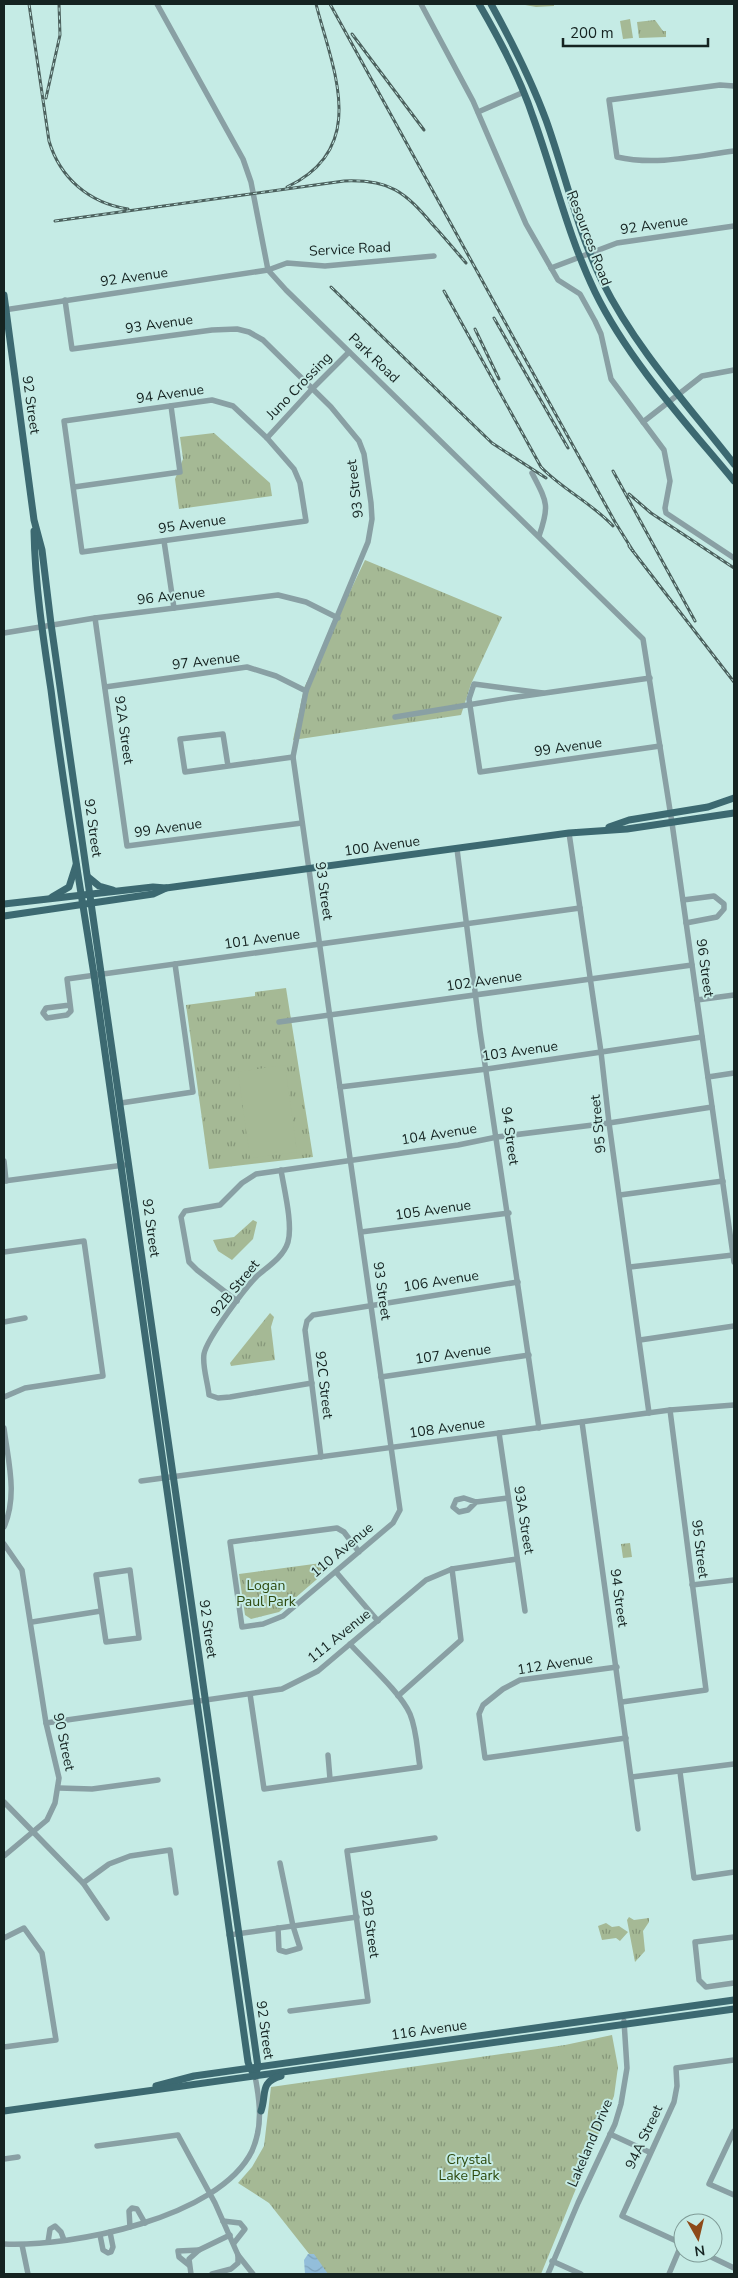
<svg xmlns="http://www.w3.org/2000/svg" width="738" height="2278" viewBox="0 0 738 2278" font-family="'Nunito Sans',sans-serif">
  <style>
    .park { fill: url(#park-tufts) }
    .pitch { fill: #a5b995 }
    .water { fill: url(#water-waves) }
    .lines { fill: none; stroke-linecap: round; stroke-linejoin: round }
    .minor { stroke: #89a0a4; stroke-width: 5.5 }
    .major { stroke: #3c6971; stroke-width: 7 }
    .rail-casing { stroke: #4c615e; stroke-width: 3 }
    .rail { stroke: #c5ebe5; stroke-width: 1; stroke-dasharray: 4; stroke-linecap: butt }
    .labels { text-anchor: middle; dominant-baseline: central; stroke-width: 4; stroke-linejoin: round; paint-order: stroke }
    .street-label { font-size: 14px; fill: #152321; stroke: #c5ebe5 }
    .park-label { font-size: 14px; fill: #2e4a0f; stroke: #c5ebe5 }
  </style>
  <defs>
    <pattern id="park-tufts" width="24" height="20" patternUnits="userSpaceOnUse" patternTransform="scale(1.25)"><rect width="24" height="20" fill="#a5b995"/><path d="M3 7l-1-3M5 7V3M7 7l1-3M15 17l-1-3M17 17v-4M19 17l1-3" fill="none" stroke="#859679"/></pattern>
    <pattern id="water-waves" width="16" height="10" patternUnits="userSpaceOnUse" patternTransform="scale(1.25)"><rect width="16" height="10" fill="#93beda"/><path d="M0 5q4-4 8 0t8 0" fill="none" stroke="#7ea3bb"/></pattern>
  </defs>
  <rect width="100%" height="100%" fill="#c5ebe5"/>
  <g class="park">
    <path d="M655 20 663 31H666V37L639 38 637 22Z"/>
    <path d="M214 433 270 483 272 496 179 509 175 479 183 459 180 437Z"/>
    <path d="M365 560 502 617 471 684 461 715 293 740 304 688Z"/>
    <path d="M286 988 313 1157 209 1169 186 1005 255 996V992Z"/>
    <path d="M253 1220 257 1222 253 1239 232 1260 218 1251 213 1240 234 1237Z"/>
    <path d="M270 1313 274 1317 271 1327 275 1360 231 1366 230 1363Z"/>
    <path d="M630 1543 632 1557 623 1558 621 1544Z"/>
    <path d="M329 1562 331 1567 279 1612 251 1619 245 1615 239 1574Z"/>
    <path d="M629 1917 634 1920 649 1918V1922L643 1931 645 1951 635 1962 627 1920Z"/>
    <path d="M606 1923 612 1927 619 1926 628 1932 620 1941 616 1938 602 1940 598 1926Z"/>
    <path d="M612 2035 618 2067 614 2096 541 2274H325L269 2203 238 2183 252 2167 264 2146 271 2087 565 2045Z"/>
  </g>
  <g class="pitch">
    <path d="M520 4H554V6L536 7Z"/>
    <path d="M630 19 633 38 623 39 620 21Z"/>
    <path d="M285 1065 297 1152 250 1158 238 1072Z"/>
  </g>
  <path class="water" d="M308 2254H314L328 2274H305L304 2260Z"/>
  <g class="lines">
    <g class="minor">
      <path d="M157 4 243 159 251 182 268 270 286 290 643 639 672 823 734 1262"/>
      <path d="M421 4 473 101 526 224 558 280 580 294 595 321 601 334 611 379 664 450 670 481 665 508 666 513 734 558"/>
      <path d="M734 86 720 85 609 100 617 157C656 166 696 156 734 151"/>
      <path d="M478 112 524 92"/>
      <path d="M551 268 617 243 734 226"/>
      <path d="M65 300 72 349 212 330 237 329 249 332 263 340 331 407 359 441 364 454 371 503 372 519 368 542 306 691 293 757 400 1510 393 1523 283 1616 263 1624 242 1627 230 1542 337 1528 344 1532 359 1552"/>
      <path d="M4 310 268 270 287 263 325 266 434 256"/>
      <path d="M212 400 233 406 267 438 294 469 300 483 306 521 82 552 64 421Z"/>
      <path d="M643 422 702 376 734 370"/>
      <path d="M267 438 312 389 349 352"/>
      <path d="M532 473C547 502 550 505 539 536"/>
      <path d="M74 487 180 472 171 406"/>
      <path d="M164 541 174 608"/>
      <path d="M95 618 127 846 302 823"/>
      <path d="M4 633 95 618 278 595 306 602 338 618"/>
      <path d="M105 687 247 667 276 676 306 691"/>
      <path d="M543 693 474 684 469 699 480 772 660 746"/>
      <path d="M395 717 510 698 650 678"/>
      <path d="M228 766 223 734 180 739 185 772 293 757"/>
      <path d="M569 833 601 1052 609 1123 649 1413"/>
      <path d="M457 849 480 1031 539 1428"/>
      <path d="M683 900 714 896 724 904V909L717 917 686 923"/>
      <path d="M697 1000 734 995"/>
      <path d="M70 1005 46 1008 43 1013 47 1018 67 1015 71 1011 67 979 580 908"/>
      <path d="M279 1022 692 965"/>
      <path d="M708 1077 734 1073"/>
      <path d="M340 1087 487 1069 702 1037"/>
      <path d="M121 1103 193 1092 175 964"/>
      <path d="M4 1161 6 1181"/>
      <path d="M281 1170C284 1189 293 1224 288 1242 284 1256 269 1266 258 1275 246 1287 207 1338 204 1354 202 1366 208 1383 209 1395L218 1398 230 1397 312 1383"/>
      <path d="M4 1181 124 1165"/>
      <path d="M620 1195 723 1181"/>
      <path d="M361 1232 509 1213"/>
      <path d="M4 1252 84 1241 103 1376 25 1388 4 1397"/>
      <path d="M630 1267 733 1255"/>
      <path d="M237 1301 197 1270 189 1262 181 1217 185 1211 220 1205 242 1183 256 1174 458 1145 497 1137 609 1123 712 1107"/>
      <path d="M4 1322 25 1318"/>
      <path d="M640 1340 734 1326"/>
      <path d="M381 1377 529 1355"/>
      <path d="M582 1422 638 1829"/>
      <path d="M4 1428C8 1461 18 1495 4 1527"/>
      <path d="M499 1433 525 1611"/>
      <path d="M321 1457 305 1330 307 1321 313 1315 518 1282"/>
      <path d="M141 1481 670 1410 734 1405"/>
      <path d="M476 1502 468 1510 459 1512 453 1507 456 1500 464 1498 476 1502 508 1498"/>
      <path d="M4 1544 22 1570 46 1723 59 1778 55 1803 47 1820 4 1856"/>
      <path d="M130 1570 139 1638 106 1642 96 1575Z"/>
      <path d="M336 1572 378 1621"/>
      <path d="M692 1585 734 1580"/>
      <path d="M32 1622 101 1611"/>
      <path d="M617 1667 520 1680 503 1689 483 1705 479 1714 485 1758 626 1738"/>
      <path d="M250 1694 264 1789 420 1767C417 1750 417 1731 410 1714 401 1693 367 1663 350 1644"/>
      <path d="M398 1696 461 1640 452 1569"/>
      <path d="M622 1702 706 1690 670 1410"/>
      <path d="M46 1723 282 1689 318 1671 426 1580 452 1569 517 1559"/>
      <path d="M328 1755 330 1779"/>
      <path d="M680 1772 694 1878 734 1872"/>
      <path d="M632 1777 734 1764"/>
      <path d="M59 1788 92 1789 158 1780"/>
      <path d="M4 1802 83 1883 107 1918"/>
      <path d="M83 1883 109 1864 130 1856 170 1850 176 1893"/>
      <path d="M278 1928 279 1950 286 1952 300 1948 293 1926 280 1863"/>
      <path d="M229 1935 357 1917"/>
      <path d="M734 1937 695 1942 699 1980 706 1987 734 1983"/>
      <path d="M4 1938 24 1928 42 1953 56 2040 4 2047"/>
      <path d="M290 2011 368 2001 347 1851 435 1838"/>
      <path d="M734 2131 709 2184 734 2195"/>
      <path d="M610 2134 649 2152"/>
      <path d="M97 2146 178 2135 215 2203 238 2255V2263L231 2269 212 2274"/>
      <path d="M4 2159 18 2157"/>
      <path d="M223 2221 240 2223 245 2229 234 2243"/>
      <path d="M130 2227 129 2211 132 2208 137 2209 145 2223"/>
      <path d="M100 2235 103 2250 108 2253 111 2252 113 2247 110 2232"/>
      <path d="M48 2242 50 2229 55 2226 61 2232 64 2240"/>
      <path d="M4 2244C72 2247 219 2218 252 2151 263 2126 260 2102 255 2076"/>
      <path d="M683 2244 622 2216 674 2102 677 2086 676 2068 734 2060"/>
      <path d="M22 2245 28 2274"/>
      <path d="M703 2253 734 2268"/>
      <path d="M238 2255 253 2274"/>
      <path d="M552 2261 581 2274"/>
      <path d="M189 2265 179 2257 178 2251 199 2250"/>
      <path d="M191 2274 189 2259 199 2250 230 2235"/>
      <path d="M548 2274 578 2203 615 2124 621 2104 627 2068 624 2021"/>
      <path d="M669 2274 682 2243"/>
    </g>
    <g class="major">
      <path d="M479 4C500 40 520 77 533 117 554 175 568 236 595 292 628 360 686 423 734 481"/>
      <path d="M491 4C512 42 531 79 546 120 565 173 577 230 602 281 636 349 687 404 734 464"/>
      <path d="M4 295 34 520 42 550 51 624 258 2067 255 2076"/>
      <path d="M34 531C35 584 43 637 51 690 63 785 79 880 94 975L248 2062 250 2068 255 2076"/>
      <path d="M609 827 629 820 708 807 734 798"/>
      <path d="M88 877 99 886 113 890"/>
      <path d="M52 897 69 887 76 865"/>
      <path d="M4 904 153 887 166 888 569 833 627 829 734 813"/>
      <path d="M4 916 153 894 166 888"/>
      <path d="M156 2086 194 2076 734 2000"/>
      <path d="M4 2111 734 2009"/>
      <path d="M261 2111C267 2094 259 2082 281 2076"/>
    </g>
    <defs>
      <g id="rail">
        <path d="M29 4 49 141C60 178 89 203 128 209"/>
        <path d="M330 4 615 522 633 551"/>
        <path d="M352 34 424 130"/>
        <path d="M46 98 60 35 59 4"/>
        <path d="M287 187C370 148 333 70 316 4"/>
        <path d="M55 221 344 181C390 179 405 192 433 225 444 237 455 250 466 263"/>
        <path d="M331 287 492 443 546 478"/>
        <path d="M444 291 541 467C563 490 592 503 613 526"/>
        <path d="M494 318 568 448"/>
        <path d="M475 329 499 379"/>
        <path d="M613 471 695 621"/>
        <path d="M629 494 651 513 734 568"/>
        <path d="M629 546 734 682"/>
      </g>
    </defs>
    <use href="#rail" class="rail-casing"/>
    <use href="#rail" class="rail"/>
  </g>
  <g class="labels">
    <g class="street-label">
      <text transform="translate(654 225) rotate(-8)">92 Avenue</text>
      <text transform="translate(589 238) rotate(69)">Resources Road</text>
      <text transform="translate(350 249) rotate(-3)">Service Road</text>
      <text transform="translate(134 277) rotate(-8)">92 Avenue</text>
      <text transform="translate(159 324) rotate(-8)">93 Avenue</text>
      <text transform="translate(374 358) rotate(44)">Park Road</text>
      <text transform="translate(299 386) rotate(-46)">Juno Crossing</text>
      <text transform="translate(170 394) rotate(-8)">94 Avenue</text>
      <text transform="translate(31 405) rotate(82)">92 Street</text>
      <text transform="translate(355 489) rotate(-97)">93 Street</text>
      <text transform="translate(192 524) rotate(-8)">95 Avenue</text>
      <text transform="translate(171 596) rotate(-7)">96 Avenue</text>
      <text transform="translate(206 661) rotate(-7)">97 Avenue</text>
      <text transform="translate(124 730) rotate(82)">92A Street</text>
      <text transform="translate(568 747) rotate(-8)">99 Avenue</text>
      <text transform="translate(93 828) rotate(82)">92 Street</text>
      <text transform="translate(168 828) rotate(-8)">99 Avenue</text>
      <text transform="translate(382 846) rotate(-8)">100 Avenue</text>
      <text transform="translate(324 891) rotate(82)">93 Street</text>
      <text transform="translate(262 939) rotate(-8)">101 Avenue</text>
      <text transform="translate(705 968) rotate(82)">96 Street</text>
      <text transform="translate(484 981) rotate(-8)">102 Avenue</text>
      <text transform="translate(520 1051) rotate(-8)">103 Avenue</text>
      <text transform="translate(598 1124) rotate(-96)">95 Street</text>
      <text transform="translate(439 1134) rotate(-9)">104 Avenue</text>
      <text transform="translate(510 1136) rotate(82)">94 Street</text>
      <text transform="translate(433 1210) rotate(-8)">105 Avenue</text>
      <text transform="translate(151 1228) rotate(82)">92 Street</text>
      <text transform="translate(441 1281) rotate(-9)">106 Avenue</text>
      <text transform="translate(235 1288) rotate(-51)">92B Street</text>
      <text transform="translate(382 1291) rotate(82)">93 Street</text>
      <text transform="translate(453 1354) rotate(-8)">107 Avenue</text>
      <text transform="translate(324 1385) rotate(83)">92C Street</text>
      <text transform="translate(447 1428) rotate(-8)">108 Avenue</text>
      <text transform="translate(524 1520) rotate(81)">93A Street</text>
      <text transform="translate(700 1549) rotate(83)">95 Street</text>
      <text transform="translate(342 1550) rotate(-40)">110 Avenue</text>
      <text transform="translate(619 1598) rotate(82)">94 Street</text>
      <text transform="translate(208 1629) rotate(82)">92 Street</text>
      <text transform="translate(339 1636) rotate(-39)">111 Avenue</text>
      <text transform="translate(555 1664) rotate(-9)">112 Avenue</text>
      <text transform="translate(64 1742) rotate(78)">90 Street</text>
      <text transform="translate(370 1924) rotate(82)">92B Street</text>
      <text transform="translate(265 2030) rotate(82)">92 Street</text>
      <text transform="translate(429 2030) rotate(-8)">116 Avenue</text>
      <text transform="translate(644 2137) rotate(-65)">94A Street</text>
      <text transform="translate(590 2143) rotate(-67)">Lakeland Drive</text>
    </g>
    <g class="park-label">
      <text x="266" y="1585">Logan<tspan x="266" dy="16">Paul Park</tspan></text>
      <text x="469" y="2159">Crystal<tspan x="469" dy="16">Lake Park</tspan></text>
    </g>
  </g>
  <rect width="738" height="2278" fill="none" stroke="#152321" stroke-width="10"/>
  <g transform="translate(698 2238) rotate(172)"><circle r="24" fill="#c5ebe5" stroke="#7f9b97"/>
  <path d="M0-4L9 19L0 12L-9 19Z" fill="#8d4a19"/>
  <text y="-8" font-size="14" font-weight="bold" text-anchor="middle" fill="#152321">N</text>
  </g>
  <path d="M563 38v8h145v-8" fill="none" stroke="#152321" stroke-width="2.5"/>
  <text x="570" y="38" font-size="15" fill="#152321" stroke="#c5ebe5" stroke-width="4" paint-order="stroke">200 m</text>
</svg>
